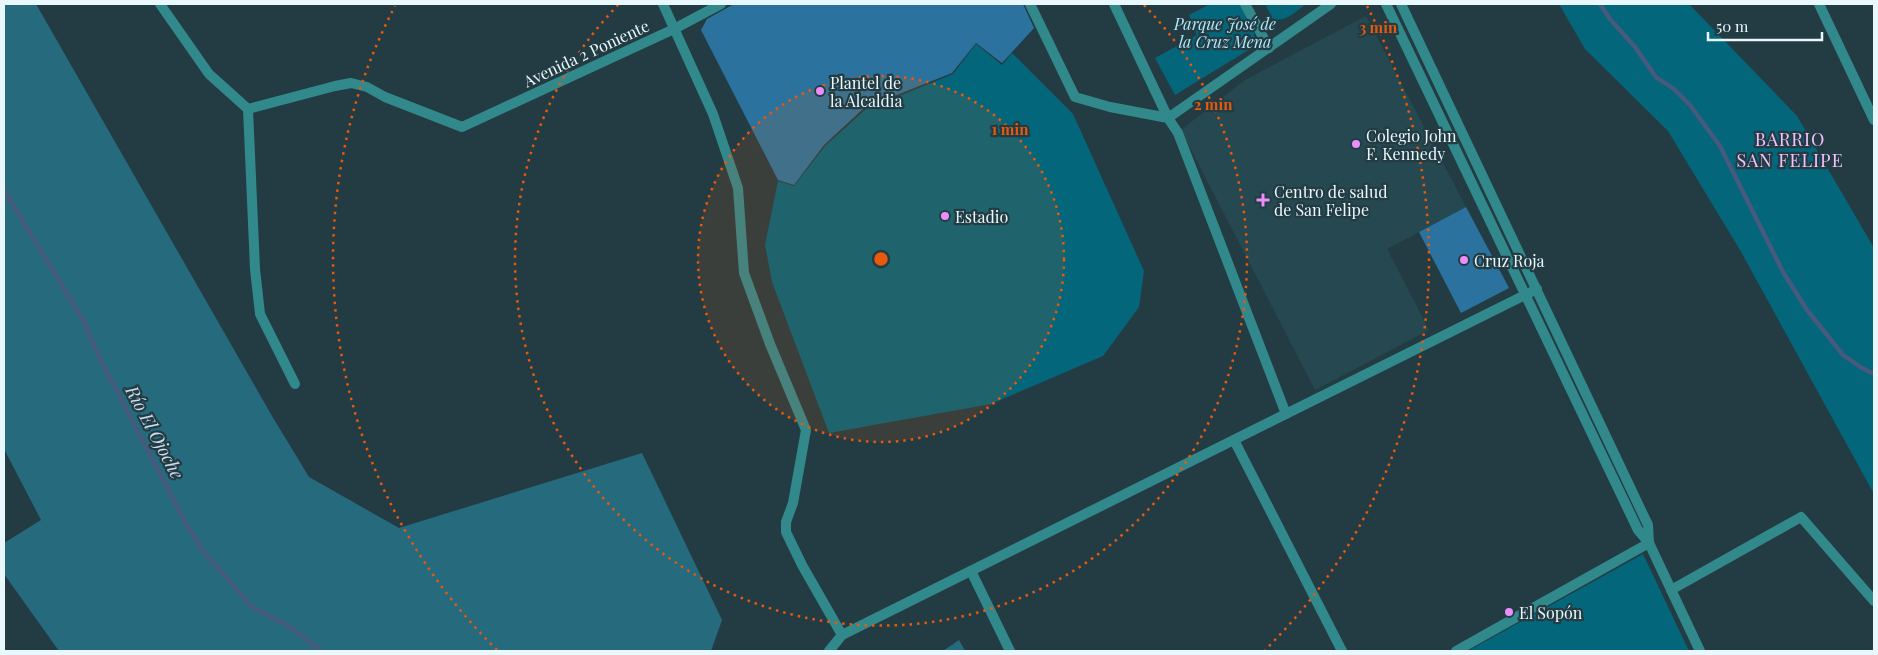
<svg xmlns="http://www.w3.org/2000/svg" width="1878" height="655" viewBox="0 0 1878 655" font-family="'Playfair Display',serif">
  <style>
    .built { fill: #264951 }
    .green { fill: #04667b }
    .forest { fill: #256a7d }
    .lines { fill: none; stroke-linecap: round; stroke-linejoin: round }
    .stream { stroke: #465a7e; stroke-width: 4.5 }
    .building { fill: #2b739e }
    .minor { stroke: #31898c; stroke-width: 10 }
    .ring { fill: none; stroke: #e8590c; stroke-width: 2.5; stroke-dasharray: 2.5 5 }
    .poi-dot { fill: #eb8dfc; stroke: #233c43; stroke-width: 2 }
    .labels { text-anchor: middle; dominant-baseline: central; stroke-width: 4.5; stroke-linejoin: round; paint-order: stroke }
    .park-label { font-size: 16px; font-style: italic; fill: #b1e8fa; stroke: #233c43 }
    .street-label { font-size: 16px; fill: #e9f8fc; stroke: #233c43 }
    .poi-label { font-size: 16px; fill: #e9f8fc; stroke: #233c43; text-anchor: start }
    .neighbourhood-label { font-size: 18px; letter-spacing: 1px; fill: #f4c0fd; stroke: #233c43 }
    .water-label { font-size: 18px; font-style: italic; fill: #cedbef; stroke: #233c43 }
    .centre { fill: #e8590c; stroke: #233c43; stroke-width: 2.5 }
    .ring-label { font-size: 15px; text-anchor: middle; font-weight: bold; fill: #e8590c; stroke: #233c43; stroke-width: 4.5; stroke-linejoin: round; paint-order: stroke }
  </style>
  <rect width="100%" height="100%" fill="#233c43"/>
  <path class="built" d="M1366 16 1466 207 1387 249 1429 330 1315 390 1181 130 1245 80Z"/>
  <g class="green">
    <path d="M1210 4H1241L1254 29 1255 46 1175 95 1155 58 1197 35 1189 15Z"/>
    <path d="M1265 4H1306C1296 11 1285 23 1273 19Z"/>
    <path d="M1559 4H1689L1797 116 1874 248V494L1740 250 1668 131 1585 49Z"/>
    <path d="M976 44 1002 65 1012 53 1073 114 1144 271 1139 307 1103 356 991 404 829 433 772 282 765 245 778 181 794 186 825 146 865 110 953 74Z"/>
    <path d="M1643 554 1689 651H1468Z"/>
  </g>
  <g class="forest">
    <path d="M4 4H36L272 416 309 477 399 528 642 453 722 620 711 651H59L4 574V543L41 520 4 449Z"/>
    <path d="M959 640 965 651H943Z"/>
  </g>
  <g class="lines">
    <g class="stream">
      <path d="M1600 4 1610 19 1635 47 1656 77 1674 89 1690 105 1720 146 1783 272 1807 310 1843 355 1862 368 1874 374"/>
      <path d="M4 190 84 322 99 357 185 522 203 551 252 607 289 626 321 651"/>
    </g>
  </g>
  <g class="building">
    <path d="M734 4H1023L1034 28 1002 63 976 43 952 73 864 108 824 145 794 185 778 180 701 30 707 19Z"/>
    <path d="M1466 207 1509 288 1461 313 1419 232Z"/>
  </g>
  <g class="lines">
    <g class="minor">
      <path d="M160 4 209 74 248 109 255 269 260 314 295 384"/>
      <path d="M663 4 713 114 738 188 744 273 770 344 806 430 793 503 786 522V532L802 565 842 635"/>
      <path d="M1030 4 1075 97 1110 107 1168 118 1331 4"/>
      <path d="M1114 4 1168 118 1178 133 1286 414"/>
      <path d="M1245 4 1269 48"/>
      <path d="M1386 4 1638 530 1649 543 1700 651"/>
      <path d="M1401 4 1648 525 1649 543"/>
      <path d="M1819 4 1874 120"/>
      <path d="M248 109 335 86 351 83 367 87 385 97 462 127 674 29 721 4"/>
      <path d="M1234 440 1342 651"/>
      <path d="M971 571 1010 651"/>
      <path d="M1671 590 1801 517 1874 601"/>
      <path d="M829 651 842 635 1537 289"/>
      <path d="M1456 651 1649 543"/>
    </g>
  </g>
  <circle cx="881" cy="259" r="183" fill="#e8590c" fill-opacity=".12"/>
  <g class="ring">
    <circle cx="881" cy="259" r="183"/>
    <path d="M1144 5A366 366 0 1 1 618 5"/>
    <path d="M497 650A548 548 0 0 1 395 6M1367 6A548 548 0 0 1 1265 650"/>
  </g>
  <g class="poi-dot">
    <circle cx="820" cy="91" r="5"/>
    <circle cx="1356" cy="144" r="5"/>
    <path d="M1260.5 192.5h5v5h5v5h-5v5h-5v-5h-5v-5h5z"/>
    <circle cx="945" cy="216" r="5"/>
    <circle cx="1464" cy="260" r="5"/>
    <circle cx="1509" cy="612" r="5"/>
  </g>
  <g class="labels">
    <g class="park-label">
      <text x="1225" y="23">Parque José de<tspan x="1225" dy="18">la Cruz Mena</tspan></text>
    </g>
    <g class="street-label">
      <text transform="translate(586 53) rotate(-25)">Avenida 2 Poniente</text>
    </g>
    <g class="poi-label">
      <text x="830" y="82">Plantel de<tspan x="830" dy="18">la Alcaldia</tspan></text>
      <text x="1366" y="135">Colegio John<tspan x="1366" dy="18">F. Kennedy</tspan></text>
      <text x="1274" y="191">Centro de salud<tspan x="1274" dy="18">de San Felipe</tspan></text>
      <text x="955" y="216">Estadio</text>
      <text x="1474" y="260">Cruz Roja</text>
      <text x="1519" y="612">El Sopón</text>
    </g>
    <g class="neighbourhood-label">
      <text x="1790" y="139">BARRIO<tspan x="1790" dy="21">SAN FELIPE</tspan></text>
    </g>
    <g class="water-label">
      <text transform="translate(155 432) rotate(62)">Río El Ojoche</text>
    </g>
  </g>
  <circle cx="881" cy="259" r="8" class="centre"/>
  <g class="ring-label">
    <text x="1378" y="33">3 min</text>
    <text x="1213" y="110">2 min</text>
    <text x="1010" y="135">1 min</text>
  </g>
  <rect width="1878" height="655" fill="none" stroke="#e9f8fc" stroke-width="10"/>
  <path d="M1708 32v8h114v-8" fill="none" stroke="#e9f8fc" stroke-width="2.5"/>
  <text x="1716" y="32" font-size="15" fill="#e9f8fc" stroke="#233c43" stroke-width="4" paint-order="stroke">50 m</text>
</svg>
